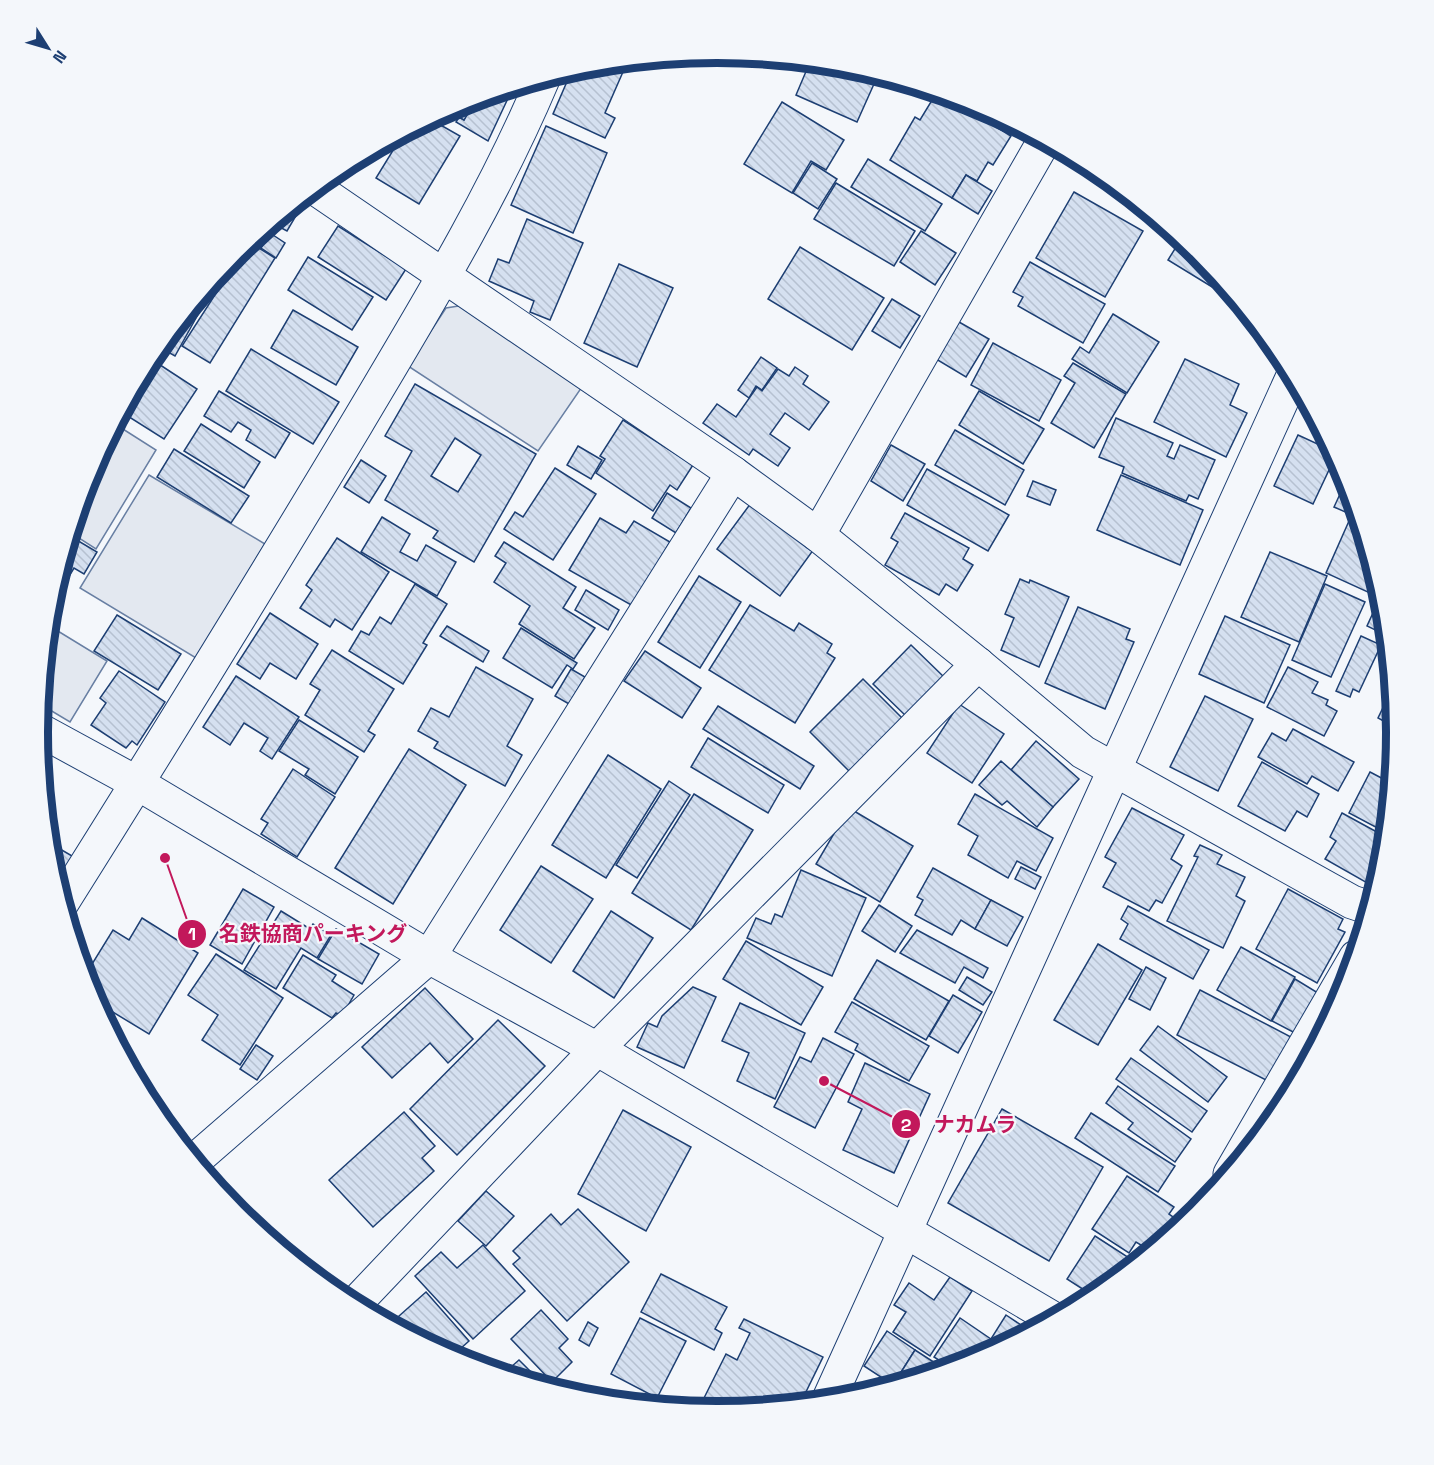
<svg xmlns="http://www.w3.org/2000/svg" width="1434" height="1465" viewBox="0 0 1434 1465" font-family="'Space Grotesk','Noto Sans JP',sans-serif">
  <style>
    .parking { fill: #e3e8f0; stroke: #687fa3; stroke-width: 1.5 }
    .building { fill: url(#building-back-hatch); stroke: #1d3f73; stroke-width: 1.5; fill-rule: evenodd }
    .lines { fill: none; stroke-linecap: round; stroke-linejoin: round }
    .street-casing { stroke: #1d3f73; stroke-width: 35 }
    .street { stroke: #f4f7fb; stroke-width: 33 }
    .rim { fill: none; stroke: #1d3f73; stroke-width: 8 }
    .leader { fill: none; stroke: #c2185b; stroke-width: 2 }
    .callout-dot { fill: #c2185b; stroke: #f4f7fb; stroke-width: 2 }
    .mark-label { font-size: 18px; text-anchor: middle; font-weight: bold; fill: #fff }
    .callout-label { font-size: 21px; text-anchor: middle; font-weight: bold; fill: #c2185b; stroke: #f4f7fb; stroke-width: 4.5; stroke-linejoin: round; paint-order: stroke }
  </style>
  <defs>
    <pattern id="building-back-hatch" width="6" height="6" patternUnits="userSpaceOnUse" patternTransform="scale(1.5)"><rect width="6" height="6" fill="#d5e0f0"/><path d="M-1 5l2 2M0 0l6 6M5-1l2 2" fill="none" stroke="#b6c1d1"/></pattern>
  </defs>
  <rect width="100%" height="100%" fill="#f4f7fb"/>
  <g class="parking">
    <path d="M471 304 584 384 538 451 408 366 446 308Z"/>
    <path d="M115 424 156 450 96 549 71 533 89 472Z"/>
    <path d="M149 475 265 544 196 658 80 588Z"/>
    <path d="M48 625 107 661 70 722 40 704Z"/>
  </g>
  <g class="building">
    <path d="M636 61 632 69 626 65 605 113 615 118 605 138 553 114 572 70 585 66Z"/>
    <path d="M810 62 850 66 878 75 857 122 796 95Z"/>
    <path d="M504 90 510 94 488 141 456 122 459 117 464 120 476 99Z"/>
    <path d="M937 92 944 95 1011 136 993 165 988 162 977 181 966 175 952 198 890 160 915 117 920 120Z"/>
    <path d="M476 99 464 120 447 110 457 105Z"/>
    <path d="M782 102 844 140 826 170 811 161 792 193 744 164Z"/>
    <path d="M430 119 460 136 419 204 376 178 403 134Z"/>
    <path d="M546 126 607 153 573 233 511 205Z"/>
    <path d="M868 159 942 204 925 231 851 187Z"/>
    <path d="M812 163 837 179 818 209 793 193Z"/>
    <path d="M966 175 992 191 978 214 952 198Z"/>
    <path d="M836 183 915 231 894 266 814 219Z"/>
    <path d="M1074 192 1143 231 1105 297 1036 258Z"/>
    <path d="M300 200 304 202 287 231 272 223Z"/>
    <path d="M527 219 583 243 550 320 530 312 534 301 489 281 498 259 509 263Z"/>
    <path d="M338 226 406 269 386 300 318 257Z"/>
    <path d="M921 231 956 253 935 285 900 262Z"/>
    <path d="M270 233 285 243 276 258 261 248Z"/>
    <path d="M1181 239 1198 252 1240 304 1168 260Z"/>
    <path d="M249 242 275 258 210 363 182 346Z"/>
    <path d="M800 247 884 298 852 350 768 299Z"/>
    <path d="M308 257 373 297 352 330 288 290Z"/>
    <path d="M1030 262 1105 304 1083 343 1018 306 1023 297 1013 292Z"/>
    <path d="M227 263 210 293 206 290Z"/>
    <path d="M619 264 673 288 637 367 584 343Z"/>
    <path d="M201 295 207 298 175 356 159 347Z"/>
    <path d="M892 299 920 316 900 348 872 331Z"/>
    <path d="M293 310 358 347 336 385 271 348Z"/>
    <path d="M1113 314 1159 342 1127 393 1072 359 1080 347 1089 353Z"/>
    <path d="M959 322 989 339 966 377 936 359Z"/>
    <path d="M993 343 1061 380 1039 421 971 385Z"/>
    <path d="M251 349 339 402 313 444 226 391Z"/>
    <path d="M761 357 777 368 762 390 756 386 749 398 738 390Z"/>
    <path d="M151 359 197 389 164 439 126 415 146 384 139 380Z"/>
    <path d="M1185 359 1239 384 1230 405 1247 413 1226 457 1154 422Z"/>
    <path d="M1073 363 1126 394 1094 448 1051 423 1075 383 1064 376Z"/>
    <path d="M795 367 808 376 803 384 829 402 809 430 785 413 770 434 790 448 778 466 753 449 749 455 703 423 717 404 736 417 757 387 762 391 778 369 789 376Z"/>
    <path d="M415 384 536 454 474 562 433 538 438 531 385 500 412 451 385 436ZM455 438 481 455 458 492 431 476Z"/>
    <path d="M219 391 290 433 275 458 246 440 251 430 238 422 231 432 204 416Z"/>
    <path d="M979 391 1044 429 1023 464 959 425Z"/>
    <path d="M1116 418 1173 443 1167 456 1174 459 1180 445 1215 460 1198 499 1189 495 1186 501 1122 473 1124 467 1099 457Z"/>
    <path d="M623 420 693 465 677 490 670 485 653 511 596 473 605 459 600 456Z"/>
    <path d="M201 424 260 462 244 488 184 451Z"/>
    <path d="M955 430 1024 470 1005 505 935 465Z"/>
    <path d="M1298 435 1333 451 1336 455 1313 504 1274 486Z"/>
    <path d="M891 445 925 464 903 501 871 481Z"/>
    <path d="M578 446 602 460 591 479 567 465Z"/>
    <path d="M174 449 249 496 231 523 157 477Z"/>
    <path d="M361 460 386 476 369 503 344 487Z"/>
    <path d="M555 468 596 494 553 560 504 529 515 512 523 517Z"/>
    <path d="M927 469 1009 515 988 551 907 505Z"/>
    <path d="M1121 475 1203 510 1180 565 1097 530Z"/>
    <path d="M1347 479 1359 518 1334 507Z"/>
    <path d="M1033 481 1056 490 1050 505 1027 496Z"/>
    <path d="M667 493 691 508 676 533 652 518Z"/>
    <path d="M751 503 814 549 780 596 717 549Z"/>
    <path d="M905 513 969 548 963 559 973 565 957 591 946 584 939 595 885 565 898 542 891 538Z"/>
    <path d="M382 517 410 534 400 552 417 561 426 545 456 562 437 596 361 552Z"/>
    <path d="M600 518 626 533 634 521 670 542 633 606 569 570Z"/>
    <path d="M1349 521 1361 527 1383 599 1326 573Z"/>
    <path d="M70 536 97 552 84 574 74 568 50 608Z"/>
    <path d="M337 538 389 572 352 630 335 619 330 627 300 608 312 590 306 585Z"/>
    <path d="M504 542 576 587 563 608 595 628 574 659 519 624 530 606 494 582 506 563 495 556Z"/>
    <path d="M1270 552 1327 576 1299 642 1241 617Z"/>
    <path d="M699 576 741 602 700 668 658 642Z"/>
    <path d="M1020 579 1029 583 1030 580 1069 597 1039 667 1001 650 1014 618 1005 614Z"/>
    <path d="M415 584 447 604 423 643 427 645 403 684 349 651 361 631 369 635 380 617 391 624Z"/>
    <path d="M1325 584 1365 602 1331 677 1292 660Z"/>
    <path d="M586 590 619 610 608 630 575 610Z"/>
    <path d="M1378 602 1384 605 1388 646 1380 642 1384 634 1367 626Z"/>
    <path d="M750 605 794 631 799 623 832 644 827 653 835 658 795 723 709 670Z"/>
    <path d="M1078 607 1130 629 1126 639 1134 642 1105 709 1045 683Z"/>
    <path d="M270 613 318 644 296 679 270 663 260 679 237 664Z"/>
    <path d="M117 615 181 654 158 690 94 651Z"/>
    <path d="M1225 616 1290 645 1264 703 1199 674Z"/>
    <path d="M48 626 55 630 46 643Z"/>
    <path d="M447 626 489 651 483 662 440 636Z"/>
    <path d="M521 628 577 663 573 669 567 665 552 688 503 658Z"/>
    <path d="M1361 636 1381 645 1359 692 1353 689 1350 697 1336 691Z"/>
    <path d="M911 645 945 678 907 717 873 684Z"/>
    <path d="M332 650 394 689 368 731 375 735 364 752 305 715 320 690 310 684Z"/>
    <path d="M645 651 701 688 682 718 624 681Z"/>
    <path d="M476 667 533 699 507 746 522 755 505 786 434 748 438 742 418 731 431 708 449 717Z"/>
    <path d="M1288 667 1318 682 1312 693 1328 700 1326 705 1337 711 1324 736 1267 707Z"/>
    <path d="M571 669 585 677 569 704 555 696Z"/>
    <path d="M119 671 165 702 137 745 132 741 126 748 91 725 106 703 100 698Z"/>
    <path d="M236 676 299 717 272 759 260 751 268 738 244 723 230 745 203 727Z"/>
    <path d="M863 679 906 722 853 775 810 732Z"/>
    <path d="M1392 689 1396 732 1388 728 1389 724 1378 718Z"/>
    <path d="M1205 696 1253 719 1218 791 1170 767Z"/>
    <path d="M959 704 1004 734 972 783 927 753Z"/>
    <path d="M718 706 814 766 800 789 703 729Z"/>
    <path d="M299 720 358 757 335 794 305 775 309 769 279 751Z"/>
    <path d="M1293 729 1354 762 1338 791 1312 776 1307 784 1258 757 1272 733 1286 741Z"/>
    <path d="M708 738 784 785 768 813 691 767Z"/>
    <path d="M1036 741 1079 779 1053 807 1011 770Z"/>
    <path d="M409 749 466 785 393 904 335 868Z"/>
    <path d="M608 755 661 789 606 878 552 845Z"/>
    <path d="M1001 761 1053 807 1037 827 1007 801 1002 805 979 785Z"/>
    <path d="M1262 762 1319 794 1307 817 1297 811 1285 831 1238 806Z"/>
    <path d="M293 769 335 797 297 857 261 834 268 823 261 819Z"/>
    <path d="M1370 772 1391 783 1387 833 1349 813Z"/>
    <path d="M669 781 690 795 637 878 616 865Z"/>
    <path d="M694 794 753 830 691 930 632 893Z"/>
    <path d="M975 794 1053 838 1036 871 1017 861 1008 878 968 855 978 836 958 824Z"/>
    <path d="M849 808 913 846 880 902 816 864Z"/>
    <path d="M1132 808 1184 835 1171 859 1182 866 1162 903 1156 900 1149 911 1103 887 1116 863 1105 857Z"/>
    <path d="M1342 813 1386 837 1383 865 1376 888 1325 859 1336 841 1330 837Z"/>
    <path d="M48 842 79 860 59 894 50 865Z"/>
    <path d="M1200 845 1222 855 1217 864 1245 877 1236 896 1245 901 1223 948 1167 921 1198 857 1194 856Z"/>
    <path d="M541 866 593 899 551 963 500 930Z"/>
    <path d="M1021 867 1041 877 1035 889 1015 879Z"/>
    <path d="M933 868 991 900 975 929 961 920 952 935 915 915 923 900 917 897Z"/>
    <path d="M801 870 866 898 832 976 747 938 756 918 771 924 775 914 782 917Z"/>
    <path d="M243 889 274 907 242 964 210 945Z"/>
    <path d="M1288 889 1343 919 1338 929 1345 932 1317 983 1256 949Z"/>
    <path d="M991 900 1023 917 1007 946 975 929Z"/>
    <path d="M879 905 912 926 895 952 862 931Z"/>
    <path d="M1128 906 1209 950 1193 979 1120 939 1128 924 1121 919Z"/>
    <path d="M281 911 310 929 313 924 331 935 317 958 301 948 276 989 244 970Z"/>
    <path d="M611 911 653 938 614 998 573 971Z"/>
    <path d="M142 918 198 953 149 1034 93 1000 84 977 113 930 129 940Z"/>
    <path d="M336 929 379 954 362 984 318 959Z"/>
    <path d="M917 930 988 968 983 978 964 967 955 983 900 953Z"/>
    <path d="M746 941 823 987 801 1025 723 979Z"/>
    <path d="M1098 944 1142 970 1098 1045 1054 1020Z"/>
    <path d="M1241 947 1295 977 1271 1021 1217 990Z"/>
    <path d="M216 954 283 998 240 1065 202 1040 218 1015 188 995Z"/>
    <path d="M303 955 336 975 332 981 354 995 342 1016 336 1013 332 1018 283 988Z"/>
    <path d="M877 960 949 1001 926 1040 854 999Z"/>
    <path d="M1146 967 1166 978 1150 1010 1129 999Z"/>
    <path d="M967 977 992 992 983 1005 959 990Z"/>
    <path d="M1295 979 1318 993 1295 1033 1272 1021Z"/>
    <path d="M693 987 716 997 684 1068 637 1047 648 1023 657 1027 662 1016Z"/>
    <path d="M425 988 473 1039 448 1063 430 1043 392 1078 362 1047Z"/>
    <path d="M1200 990 1291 1037 1268 1081 1177 1035Z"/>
    <path d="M953 995 982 1012 958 1053 929 1036Z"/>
    <path d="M852 1002 929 1046 909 1081 855 1050 858 1044 835 1032Z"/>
    <path d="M740 1003 805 1033 775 1099 737 1081 749 1053 722 1041Z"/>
    <path d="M498 1020 545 1066 457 1155 410 1109Z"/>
    <path d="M1158 1026 1227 1077 1208 1102 1140 1050Z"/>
    <path d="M823 1038 854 1054 815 1128 774 1107 800 1057 811 1062Z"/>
    <path d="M256 1045 273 1056 257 1080 240 1069Z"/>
    <path d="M1131 1058 1207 1111 1192 1132 1116 1079Z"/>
    <path d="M865 1063 930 1094 894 1173 843 1150 862 1109 848 1102Z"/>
    <path d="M1118 1086 1191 1139 1175 1162 1128 1129 1133 1123 1106 1103Z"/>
    <path d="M1002 1109 1103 1167 1049 1261 948 1203Z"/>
    <path d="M623 1110 691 1147 646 1231 578 1194Z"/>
    <path d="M404 1112 435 1146 422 1158 434 1171 373 1227 329 1180Z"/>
    <path d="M1091 1113 1175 1166 1158 1192 1075 1138Z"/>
    <path d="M1127 1176 1174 1207 1169 1214 1176 1219 1160 1244 1151 1251 1136 1242 1129 1253 1092 1229Z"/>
    <path d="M486 1191 514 1216 486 1246 458 1221Z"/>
    <path d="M578 1209 629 1262 567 1321 513 1264 520 1258 513 1251 551 1214 561 1225Z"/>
    <path d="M1095 1236 1137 1263 1095 1297 1067 1279Z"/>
    <path d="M483 1245 525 1291 473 1339 415 1276 441 1252 457 1268Z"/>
    <path d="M661 1274 727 1307 715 1329 722 1333 714 1350 641 1312Z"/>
    <path d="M950 1277 972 1291 930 1356 893 1332 906 1312 894 1305 909 1283 934 1300Z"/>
    <path d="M426 1292 469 1341 451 1357 390 1324Z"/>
    <path d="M541 1310 568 1339 559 1348 572 1362 552 1382 511 1339Z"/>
    <path d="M1006 1315 1024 1327 1015 1340 977 1360 951 1368 934 1357 960 1318 991 1339Z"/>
    <path d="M640 1318 686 1341 657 1398 611 1374Z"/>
    <path d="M744 1319 823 1357 800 1404 717 1412 698 1410 726 1354 737 1360 750 1333 739 1328Z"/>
    <path d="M588 1322 598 1328 589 1346 579 1340Z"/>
    <path d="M887 1331 915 1350 893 1385 864 1366Z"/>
    <path d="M915 1350 946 1370 894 1385H893Z"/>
    <path d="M519 1360 539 1380 535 1384 503 1374Z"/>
  </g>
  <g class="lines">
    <defs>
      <g id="street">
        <path d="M315 188 733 473 818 535 978 664 1083 752 1352 902 1370 908"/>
        <path d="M818 535 1044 141"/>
        <path d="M38 729 137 783 429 957 597 1049 1054 1319"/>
        <path d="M62 903C162 744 260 585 356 425 423 312 492 200 543 79"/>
        <path d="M194 1161 429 957 733 473"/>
        <path d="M1230 1174 1356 957"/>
        <path d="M354 1305 597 1049 978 664"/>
        <path d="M828 1401 1293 376"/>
      </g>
    </defs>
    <use href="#street" class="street-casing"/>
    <use href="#street" class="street"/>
  </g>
  <path d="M0 0H1434V1465H0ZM48 732a669 669 0 1 1 1338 0a669 669 0 1 1-1338 0Z" fill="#f4f7fb" fill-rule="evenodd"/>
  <path class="rim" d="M48 732a669 669 0 1 1 1338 0a669 669 0 1 1-1338 0Z"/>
  <path class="leader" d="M165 858L192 934M824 1081L906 1124"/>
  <g class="callout-dot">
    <circle cx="165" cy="858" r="6"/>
    <circle cx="824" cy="1081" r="6"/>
    <circle cx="192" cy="934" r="15"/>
    <circle cx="906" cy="1124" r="15"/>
  </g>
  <g class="mark-label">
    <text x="192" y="940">1</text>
    <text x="906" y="1131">2</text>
  </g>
  <g class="callout-label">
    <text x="313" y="941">名鉄協商パーキング</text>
    <text x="975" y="1132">ナカムラ</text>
  </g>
  <g transform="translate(48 48) rotate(127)" stroke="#f4f7fb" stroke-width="4.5" paint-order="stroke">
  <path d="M0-4.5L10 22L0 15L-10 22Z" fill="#1d3f73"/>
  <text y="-9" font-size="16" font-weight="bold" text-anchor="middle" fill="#1d3f73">N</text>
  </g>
</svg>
